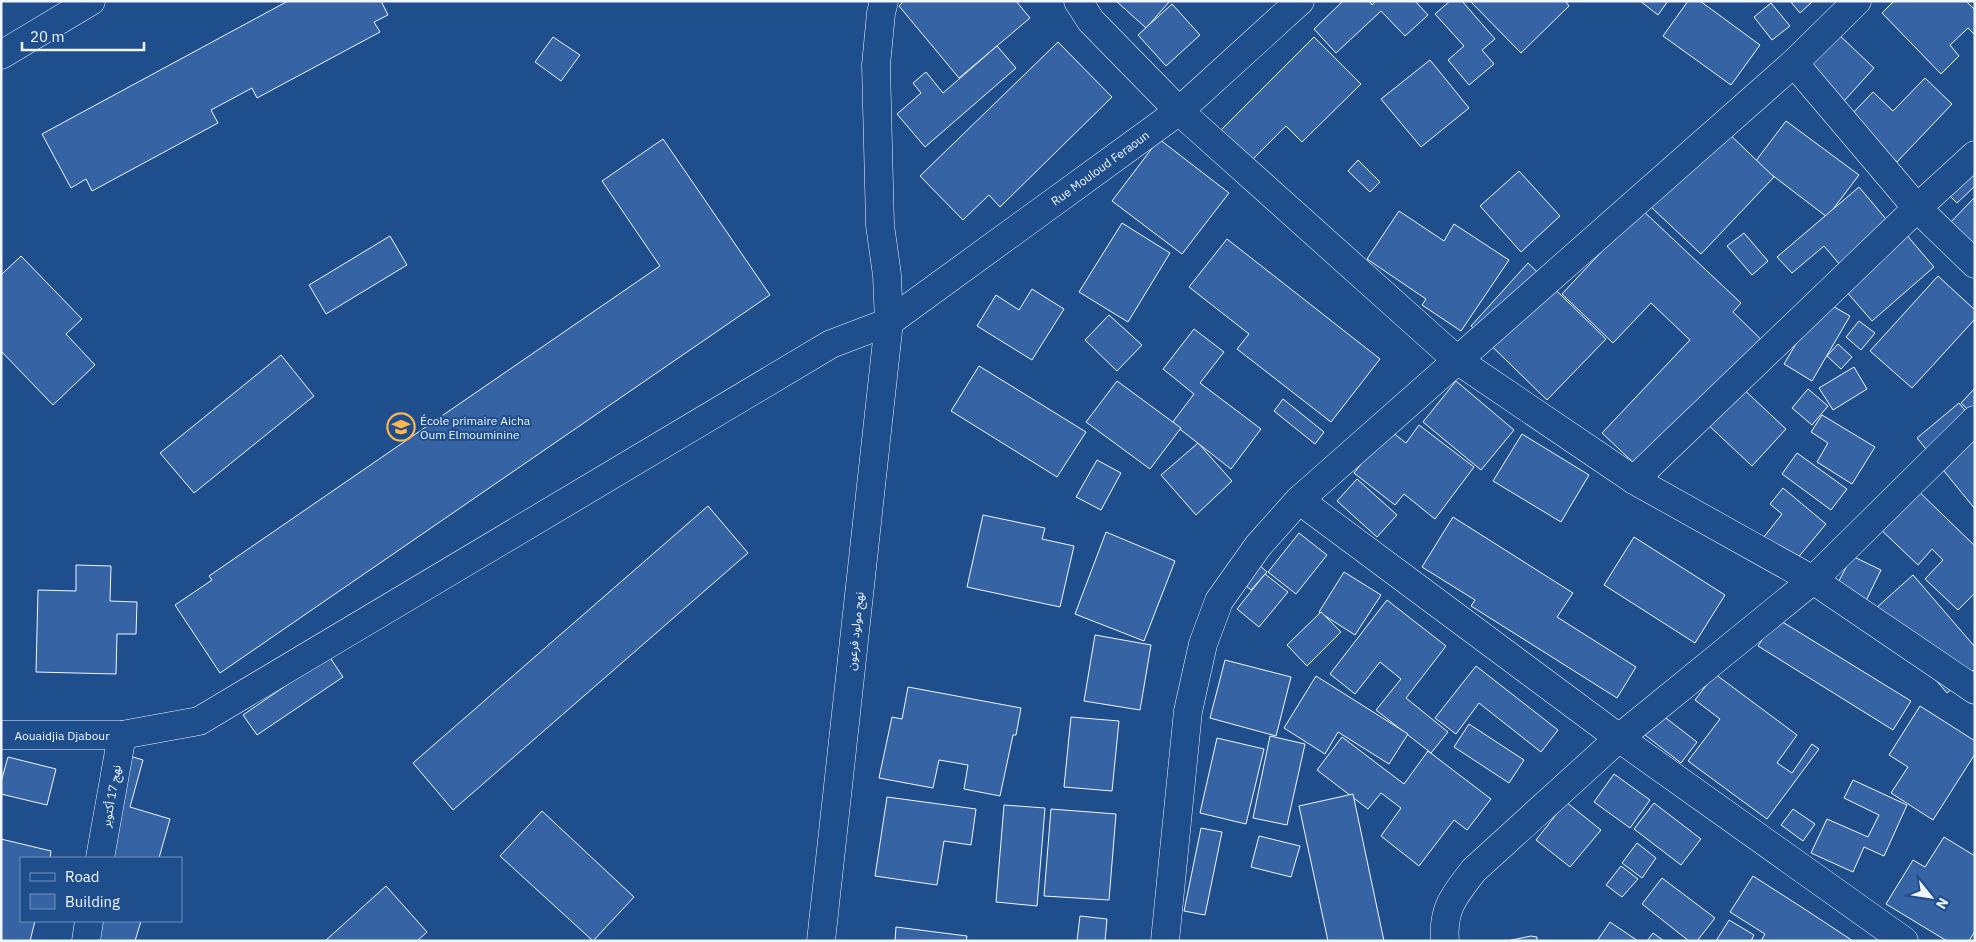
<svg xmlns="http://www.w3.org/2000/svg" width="1976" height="942" font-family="'IBM Plex Sans','Noto Sans Arabic',sans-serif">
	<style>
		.building { fill: #3563a3; stroke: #f2f6ff }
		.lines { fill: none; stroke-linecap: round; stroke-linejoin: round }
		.minor-casing { stroke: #f2f6ff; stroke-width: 29 }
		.secondary-casing { stroke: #f2f6ff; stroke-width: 29 }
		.primary-casing { stroke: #f2f6ff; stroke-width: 29 }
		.minor { stroke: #1f4e8c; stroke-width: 28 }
		.secondary { stroke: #1f4e8c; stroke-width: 28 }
		.primary { stroke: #1f4e8c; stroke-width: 28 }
		.labels { text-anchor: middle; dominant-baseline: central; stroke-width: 4; stroke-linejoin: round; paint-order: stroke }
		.street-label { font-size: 12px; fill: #f2f6ff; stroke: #1f4e8c }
		.poi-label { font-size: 12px; fill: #f2f6ff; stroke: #1f4e8c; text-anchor: start }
	</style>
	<rect width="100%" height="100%" fill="#1f4e8c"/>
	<g class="building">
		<polygon points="288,1 381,1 388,15 374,22 380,32 257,98 252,88 211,110 218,123 92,191 86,179 71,188 42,134"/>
		<polygon points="904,1 1016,1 1030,18 959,78 899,6"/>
		<polygon points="1116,1 1170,1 1146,28"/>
		<polygon points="1343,1 1369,1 1372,5 1376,1 1415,1 1428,15 1405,36 1381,11 1336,53 1314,29"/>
		<polygon points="1450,1 1462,1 1495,39 1482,50 1494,64 1469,85 1448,60 1464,46 1435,14"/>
		<polygon points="1470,1 1565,1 1569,6 1521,53"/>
		<polygon points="1640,1 1668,1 1658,15"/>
		<polygon points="1688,1 1700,1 1760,45 1731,85 1663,36"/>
		<polygon points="1790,1 1813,1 1800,13"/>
		<polygon points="1894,1 1966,1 1975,10 1975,35 1968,28 1950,45 1959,56 1941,74 1882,13"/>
		<polygon points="1771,3 1790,26 1772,40 1754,17"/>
		<polygon points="1172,4 1200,35 1166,66 1138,35"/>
		<polygon points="1836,32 1874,68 1844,101 1805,65"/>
		<polygon points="553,37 580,55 561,81 535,62"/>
		<polygon points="1314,37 1361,84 1302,142 1286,126 1247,165 1216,135"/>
		<polygon points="1058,42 1112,97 1000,207 989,195 963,220 920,176"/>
		<polygon points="997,46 1016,68 925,147 897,114 921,93 913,83 926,72 943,93"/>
		<polygon points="1430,60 1469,108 1421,147 1381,99"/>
		<polygon points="1925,78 1952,104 1897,162 1849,117 1873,92 1893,111"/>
		<polygon points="1786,121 1859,175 1827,217 1755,162"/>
		<polygon points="1724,129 1774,177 1701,254 1651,207"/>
		<polygon points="663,139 770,295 220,673 175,605 212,580 209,576 660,266 602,181"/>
		<polygon points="1159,139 1229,193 1182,254 1112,201"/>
		<polygon points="1358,160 1380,182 1370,192 1348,171"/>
		<polygon points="1960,162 1975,177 1975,186 1957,203 1938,184"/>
		<polygon points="1519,171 1560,216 1521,252 1480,206"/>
		<polygon points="1859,187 1891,225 1904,232 1934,267 1872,321 1832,275 1841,266 1824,246 1792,273 1777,257"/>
		<polygon points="1975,197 1975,255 1946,227"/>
		<polygon points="1639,207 1741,303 1733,312 1776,354 1638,467 1602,433 1690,340 1651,303 1613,343 1562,294 1620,232"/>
		<polygon points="1399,211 1444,241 1454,224 1509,260 1461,331 1422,305 1426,299 1367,259"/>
		<polygon points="1122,223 1170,253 1128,322 1079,292"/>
		<polygon points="1744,233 1768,261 1752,275 1727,246"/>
		<polygon points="390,236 407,265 326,314 309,285"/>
		<polygon points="1227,239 1380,359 1331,422 1237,349 1249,334 1189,287"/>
		<polygon points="21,256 82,319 66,334 95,365 53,405 1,351 1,275"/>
		<polygon points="1528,263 1606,339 1547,400 1471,326"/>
		<polygon points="1938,276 1975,310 1975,319 1912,388 1870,351"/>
		<polygon points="1032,289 1064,309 1032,360 977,326 996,295 1019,310"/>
		<polygon points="1822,300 1850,316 1812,381 1784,364"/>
		<polygon points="1109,315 1142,345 1117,371 1085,340"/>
		<polygon points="1859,321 1875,333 1861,350 1846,337"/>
		<polygon points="1194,329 1224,352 1200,383 1261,429 1231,469 1172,423 1194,394 1163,369"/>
		<polygon points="1838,344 1852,357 1841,369 1827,356"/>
		<polygon points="281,355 314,396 194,493 160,453"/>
		<polygon points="979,366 1086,432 1057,477 951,411"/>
		<polygon points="1854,367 1867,389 1833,410 1819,388"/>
		<polygon points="1117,381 1181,428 1150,469 1086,422"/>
		<polygon points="1456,381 1514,430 1481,470 1423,422"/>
		<polygon points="1738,384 1786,429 1752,466 1704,421"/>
		<polygon points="1975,388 1975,416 1961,403"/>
		<polygon points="1808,389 1828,406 1812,425 1792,408"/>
		<polygon points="1283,399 1324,432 1315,444 1274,411"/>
		<polygon points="1959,403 1975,423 1975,509 1917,438"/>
		<polygon points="1822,415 1875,447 1852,484 1817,462 1828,443 1811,432"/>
		<polygon points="1419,425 1474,467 1435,519 1404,494 1395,505 1354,473 1388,429 1406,443"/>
		<polygon points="1522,434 1589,475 1561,522 1493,481"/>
		<polygon points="1198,443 1232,481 1196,515 1161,475"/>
		<polygon points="1797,453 1847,489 1831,510 1782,474"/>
		<polygon points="1097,460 1121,473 1101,510 1076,497"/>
		<polygon points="1357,479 1397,515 1377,537 1337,501"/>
		<polygon points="1912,485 1975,546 1975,593 1958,610 1925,579 1943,560 1932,549 1918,565 1875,524"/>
		<polygon points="1783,488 1826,524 1786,572 1756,547 1782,514 1770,504"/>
		<polygon points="708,506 748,553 453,810 413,763"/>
		<polygon points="983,515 1045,528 1042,539 1074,546 1060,607 967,587"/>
		<polygon points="1453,517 1573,593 1557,617 1636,667 1617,698 1471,606 1475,600 1422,567"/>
		<polygon points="1106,532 1175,561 1144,641 1075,614"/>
		<polygon points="1299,533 1327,555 1296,594 1268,572"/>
		<polygon points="1634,537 1725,595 1695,643 1604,585"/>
		<polygon points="1247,554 1267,572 1251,590 1231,573"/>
		<polygon points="1852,556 1881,570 1862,609 1832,594"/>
		<polygon points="76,565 111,566 110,601 137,602 136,634 117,634 116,674 36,672 38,590 76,591"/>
		<polygon points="1344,572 1381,595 1355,635 1319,612"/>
		<polygon points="1265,574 1288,592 1259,627 1237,609"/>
		<polygon points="1913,575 1975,647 1975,669 1947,693 1875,609"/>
		<polygon points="1387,600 1446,646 1406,698 1448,732 1431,753 1376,710 1401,679 1380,662 1355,694 1330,674"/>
		<polygon points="1321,612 1341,632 1307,666 1287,645"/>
		<polygon points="1776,618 1911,701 1893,730 1758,646"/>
		<polygon points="1095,635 1151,645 1140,710 1084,701"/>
		<polygon points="329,656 343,677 257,735 243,715"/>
		<polygon points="1225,660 1291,677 1276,736 1210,718"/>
		<polygon points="1476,666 1558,730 1541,752 1479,703 1456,734 1435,718"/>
		<polygon points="1715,674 1797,735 1777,763 1792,773 1812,744 1819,749 1767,819 1688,761 1720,719 1695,700"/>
		<polygon points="1316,676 1408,734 1389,764 1338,732 1325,754 1284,728"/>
		<polygon points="908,687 1021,708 1016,735 1013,735 1000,796 964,789 968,765 939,760 933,788 879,778 892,717 902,719"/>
		<polygon points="1920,706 1975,741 1975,754 1933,820 1891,793 1908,767 1889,755"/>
		<polygon points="1662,715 1697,742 1681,763 1645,735"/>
		<polygon points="1071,717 1119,721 1112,791 1064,787"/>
		<polygon points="1469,724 1524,760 1509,783 1454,747"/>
		<polygon points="1270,736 1305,744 1287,825 1253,818"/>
		<polygon points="1342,737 1404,784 1428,751 1491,799 1467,830 1454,820 1419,866 1381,836 1401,808 1381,793 1368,809 1317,770"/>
		<polygon points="1217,738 1264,749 1246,824 1200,813"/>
		<polygon points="130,756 143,760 130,807 170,819 159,858 101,858"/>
		<polygon points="8,757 56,769 47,805 1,794 1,782"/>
		<polygon points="1614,774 1650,800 1630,828 1594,802"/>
		<polygon points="1853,780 1907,805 1884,856 1864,847 1853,872 1811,853 1827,819 1868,837 1879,815 1844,798"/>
		<polygon points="1353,794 1384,941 1328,941 1299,806"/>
		<polygon points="887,797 976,809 971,845 944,841 937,885 875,876"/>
		<polygon points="1566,802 1601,830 1570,867 1536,840"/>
		<polygon points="1654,803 1701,839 1681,865 1634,829"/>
		<polygon points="1004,805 1045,808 1037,906 996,902"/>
		<polygon points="1051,809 1116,814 1109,900 1044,896"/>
		<polygon points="1793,809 1815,824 1803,841 1781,825"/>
		<polygon points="542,811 634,897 593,941 500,856"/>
		<polygon points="1201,828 1222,832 1205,915 1184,911"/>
		<polygon points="1259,836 1300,846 1291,877 1251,867"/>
		<polygon points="1944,837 1975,856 1975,931 1969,941 1947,941 1886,904 1913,860 1925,867"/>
		<polygon points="1,839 51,851 50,858 21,858 21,921 35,921 30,941 1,941"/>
		<polygon points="1637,843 1656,858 1642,878 1622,863"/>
		<polygon points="1621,866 1638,879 1622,897 1606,885"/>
		<polygon points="1753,876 1806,910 1853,941 1761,941 1765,934 1730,912"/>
		<polygon points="1662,878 1715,918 1697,941 1689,941 1642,904"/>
		<polygon points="386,886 427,932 417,941 325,941"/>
		<polygon points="1080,916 1107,919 1105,941 1077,941"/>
		<polygon points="1729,920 1754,935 1751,941 1716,941"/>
		<polygon points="83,921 141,921 135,941 78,941"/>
		<polygon points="1610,922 1638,941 1597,941"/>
		<polygon points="896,927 967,936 966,941 895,941"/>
		<polygon points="1653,933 1664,941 1647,941"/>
		<polygon points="1531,936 1537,937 1537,941 1507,941"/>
	</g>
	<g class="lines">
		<g class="minor-casing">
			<g id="minor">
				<polyline points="1078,1 1091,21 1179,111 1457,360 1634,480 1813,580 1975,690"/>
				<polyline points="1794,63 1917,208 1975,264"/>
				<polyline points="1634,480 1917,208 1975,155"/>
				<polyline points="1299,500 1619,738 1904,941"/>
				<polyline points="1,735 122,735 199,721 831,344 889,322 1179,111 1300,1"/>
				<polyline points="100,858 122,735"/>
				<polyline points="86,941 89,921"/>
				<polyline points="1165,941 1188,711 1203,644 1219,601 1258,546 1299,500 1794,63 1857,1"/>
				<path d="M1445,941C1442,909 1455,894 1474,870L1619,738L1813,580L1975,420"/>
			</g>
		</g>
		<g class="secondary-casing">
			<polyline id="secondary" points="1,55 91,1"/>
		</g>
		<g class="primary-casing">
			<polyline id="primary" points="821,941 889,322 887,275 880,225 876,65 881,13 884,1"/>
		</g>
		<use href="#minor" class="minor"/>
		<use href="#secondary" class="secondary"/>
		<use href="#primary" class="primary"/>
	</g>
	<defs>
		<g id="school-ring" transform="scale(1.4375)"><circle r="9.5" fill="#1f4e8c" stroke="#ffb74d" stroke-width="1.5"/><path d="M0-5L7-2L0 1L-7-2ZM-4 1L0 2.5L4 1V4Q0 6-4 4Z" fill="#ffb74d"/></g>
	</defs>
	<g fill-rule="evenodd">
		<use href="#school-ring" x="401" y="427"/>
	</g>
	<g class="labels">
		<g class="street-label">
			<text transform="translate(1100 168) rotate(-36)">Rue Mouloud Feraoun</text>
			<text transform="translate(855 631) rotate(-84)">نهج مولود فرعون</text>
			<text x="62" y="735">Aouaidjia Djabour</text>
			<text transform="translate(111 796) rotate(-80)">نهج 17 أكتوبر</text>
		</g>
		<g class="poi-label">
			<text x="420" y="420">École primaire Aicha<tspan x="420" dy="14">Oum Elmouminine</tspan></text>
		</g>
	</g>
	<rect width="1976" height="942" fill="none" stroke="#f2f6ff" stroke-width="5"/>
	<rect x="20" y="857" width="162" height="65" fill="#1f4e8c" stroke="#7391ba"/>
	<rect x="30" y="873" width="25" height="8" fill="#1f4e8c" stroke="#7391ba"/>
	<text x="65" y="882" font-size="15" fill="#f2f6ff">Road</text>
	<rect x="30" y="894" width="25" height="15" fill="#3563a3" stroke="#7391ba"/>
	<text x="65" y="907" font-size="15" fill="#f2f6ff">Building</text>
	<g transform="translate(1931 897) rotate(120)" stroke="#1f4e8c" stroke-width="4" paint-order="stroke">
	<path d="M0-4L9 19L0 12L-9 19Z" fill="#f2f6ff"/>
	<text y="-8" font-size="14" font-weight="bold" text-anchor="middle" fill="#f2f6ff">N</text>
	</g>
	<path d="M22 42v8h122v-8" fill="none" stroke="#f2f6ff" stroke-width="2.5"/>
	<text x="30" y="42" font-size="15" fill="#f2f6ff" stroke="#1f4e8c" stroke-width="4" paint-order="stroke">20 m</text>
</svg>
